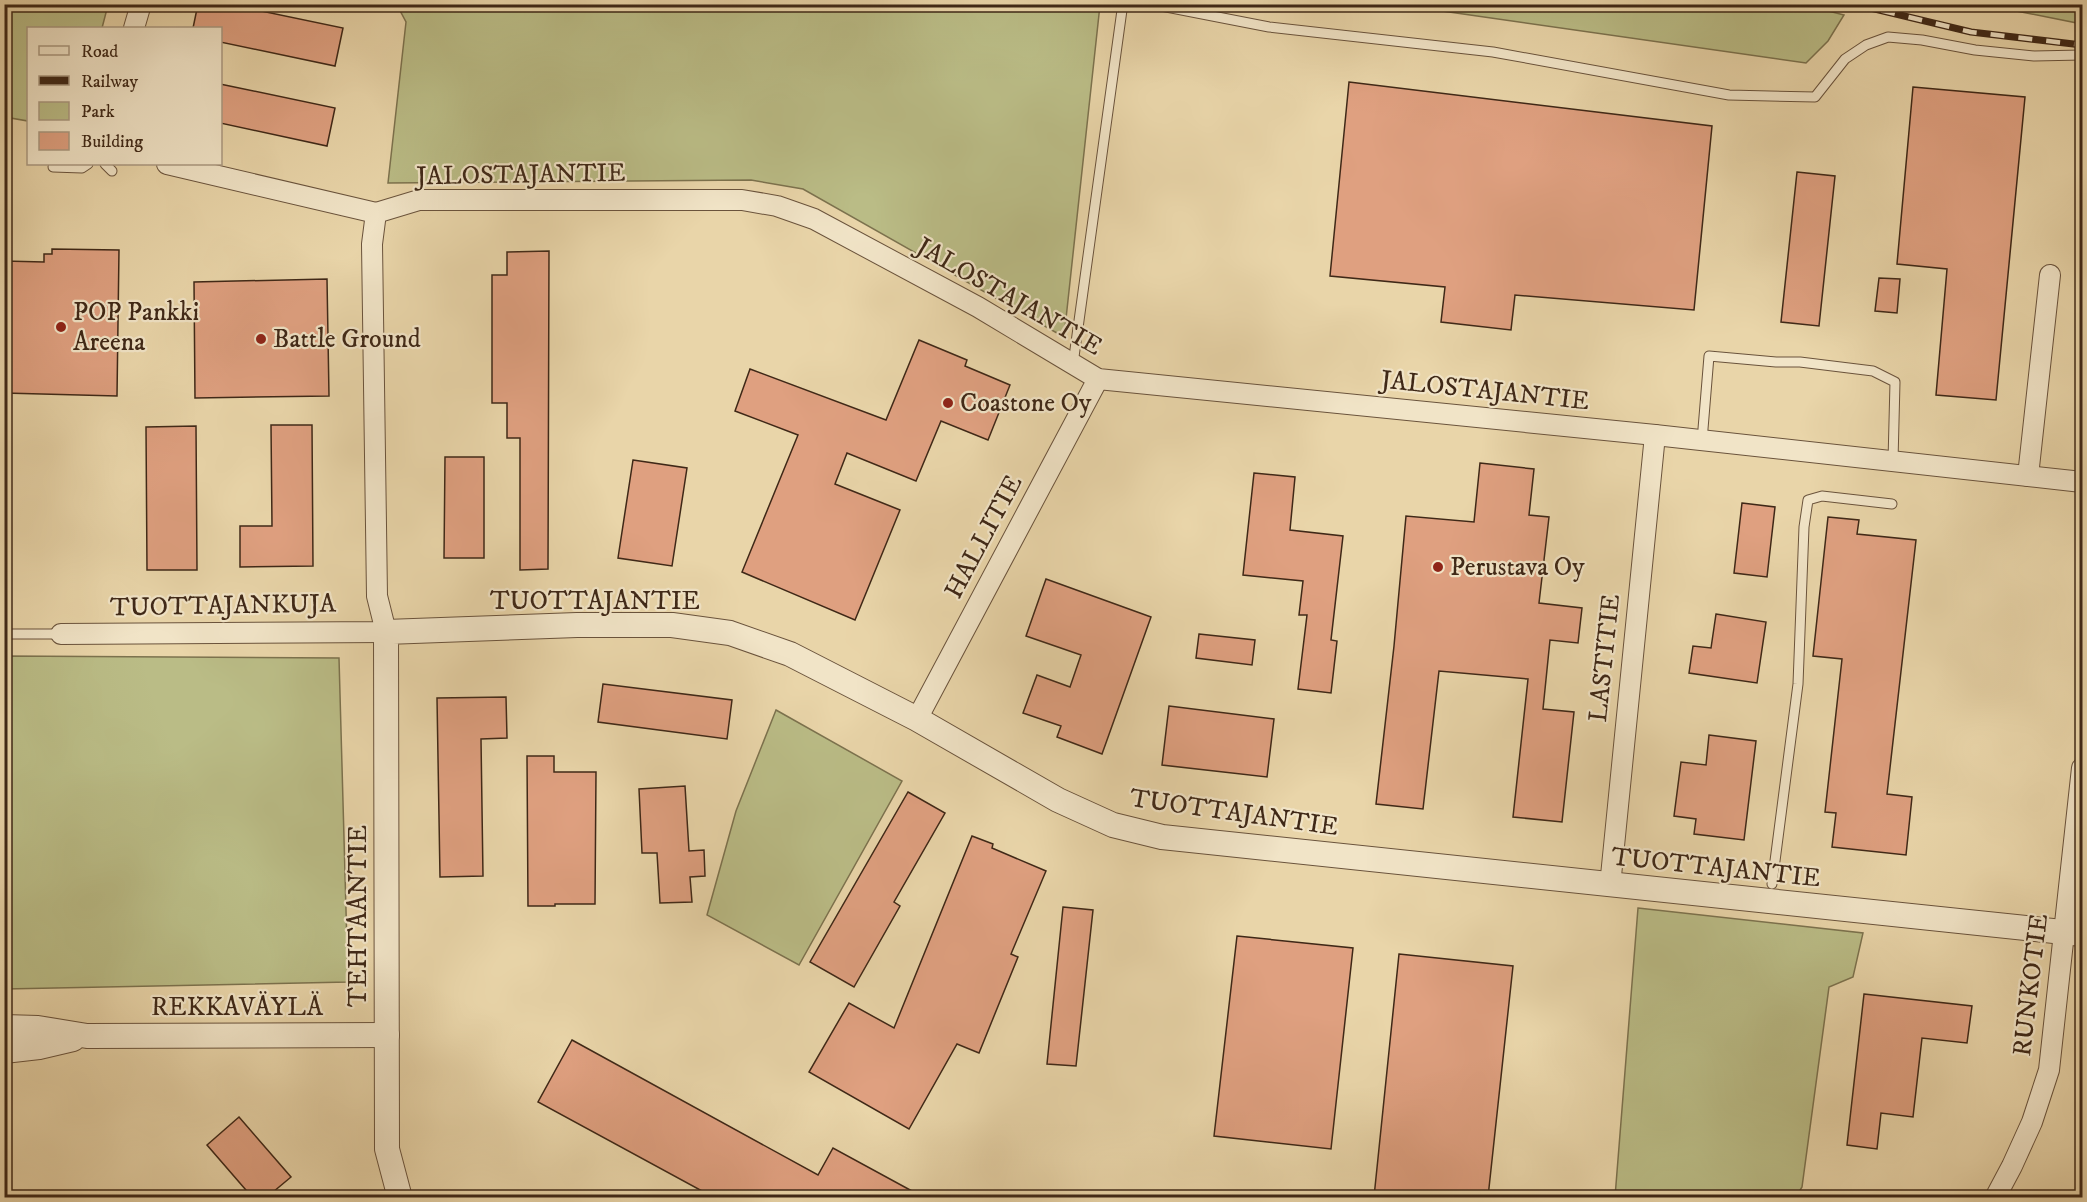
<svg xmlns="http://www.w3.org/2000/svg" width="2087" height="1202" font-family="'IM FELL DW Pica',serif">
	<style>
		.green { fill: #babc86; stroke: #7c724e; stroke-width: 1.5 }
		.building { fill: #dfa080; stroke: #3f2817; stroke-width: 1.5 }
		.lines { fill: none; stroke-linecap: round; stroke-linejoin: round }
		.service-casing { stroke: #6a533c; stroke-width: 11 }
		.minor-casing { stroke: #6a533c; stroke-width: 22 }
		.tertiary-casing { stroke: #6a533c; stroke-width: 26 }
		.service { stroke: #f1e4c7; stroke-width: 9 }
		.minor { stroke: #f1e4c7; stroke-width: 20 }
		.tertiary { stroke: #f1e4c7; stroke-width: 24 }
		.rail-casing { stroke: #3f2817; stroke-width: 7 }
		.rail { stroke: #f1e4c7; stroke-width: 4.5; stroke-dasharray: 14; stroke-linecap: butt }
		.poi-dot { fill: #8f2418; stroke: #f1e4c7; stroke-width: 2 }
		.labels { text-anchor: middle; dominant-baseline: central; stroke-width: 4.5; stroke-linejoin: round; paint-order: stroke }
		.street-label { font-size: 26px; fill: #3f2817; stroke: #f1e4c7 }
		.poi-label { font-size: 26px; fill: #3f2817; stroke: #f1e4c7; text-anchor: start }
	</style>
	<rect width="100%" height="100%" fill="#e9d5a9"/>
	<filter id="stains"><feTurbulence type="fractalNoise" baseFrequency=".00333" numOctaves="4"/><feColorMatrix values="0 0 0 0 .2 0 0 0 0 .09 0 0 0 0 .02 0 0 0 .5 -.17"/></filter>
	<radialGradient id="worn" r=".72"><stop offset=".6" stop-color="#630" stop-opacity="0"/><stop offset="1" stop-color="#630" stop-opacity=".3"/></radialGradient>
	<g class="green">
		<polygon points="4,5 108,5 102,28 28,28 28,121 5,117"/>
		<polygon points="397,5 1100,5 1064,337 803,189 751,180 388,183 406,22"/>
		<polygon points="1805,5 1844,15 1828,41 1806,63 1400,5"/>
		<polygon points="1986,5 2082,5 2082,24"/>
		<polygon points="5,656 339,658 348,982 5,989"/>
		<polygon points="776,710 902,781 799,965 707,915 736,811"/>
		<polygon points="1638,908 1863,933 1853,977 1829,987 1802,1187 1796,1197 1615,1197"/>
	</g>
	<g class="building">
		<polygon points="198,4 227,4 343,28 335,66 220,42 220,28 193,28"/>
		<polygon points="1349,82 1712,126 1694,310 1515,295 1511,330 1441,322 1445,287 1330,276"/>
		<polygon points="220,84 335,108 327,146 220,123"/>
		<polygon points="1913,87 2025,97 1996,400 1936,395 1947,269 1897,264"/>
		<polygon points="1797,172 1835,176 1819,326 1781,322"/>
		<polygon points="52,249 119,250 117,396 4,393 4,261 44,262 44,254 52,254"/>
		<polygon points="549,251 548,569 520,570 520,438 507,438 507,403 492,403 492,275 507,275 507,252"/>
		<polygon points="1879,278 1900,279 1897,313 1875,311"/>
		<polygon points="327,279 329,396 195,398 194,282"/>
		<polygon points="919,340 967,360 965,366 1010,385 988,440 941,421 916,481 847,453 835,484 900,510 855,620 742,572 798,435 735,411 750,369 886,420"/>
		<polygon points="271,425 312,425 313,566 240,567 240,526 272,526"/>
		<polygon points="196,426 197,570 147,570 146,427"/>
		<polygon points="445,457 484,457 484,558 444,558"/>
		<polygon points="633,460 687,468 672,566 618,558"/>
		<polygon points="1480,463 1534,469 1529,515 1549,517 1539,603 1582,608 1578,643 1550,640 1543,709 1574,712 1562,822 1513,817 1528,679 1439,671 1423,809 1376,804 1394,646 1406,516 1474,522"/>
		<polygon points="1254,473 1295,477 1290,530 1343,536 1331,640 1337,641 1331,693 1298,689 1307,615 1299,615 1303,581 1243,575"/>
		<polygon points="1742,503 1775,507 1767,577 1734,573"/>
		<polygon points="1828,517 1859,520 1857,534 1916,540 1887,794 1912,797 1906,855 1832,847 1836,813 1825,812 1842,659 1813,656"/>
		<polygon points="1046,579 1151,617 1102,754 1057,737 1061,726 1023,713 1037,675 1070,687 1081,655 1026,636"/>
		<polygon points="1716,614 1766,622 1757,683 1689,673 1693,646 1711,648"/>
		<polygon points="1199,634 1255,640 1252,665 1196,658"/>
		<polygon points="603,684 732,700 727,739 598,722"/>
		<polygon points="506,697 507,738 481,739 483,876 440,877 437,698"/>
		<polygon points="1169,706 1274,719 1267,777 1162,765"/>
		<polygon points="1709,735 1756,741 1744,840 1694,834 1696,819 1674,816 1681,762 1706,765"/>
		<polygon points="527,756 554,756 554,772 596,772 595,904 555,904 555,906 528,906"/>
		<polygon points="685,786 689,851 704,850 705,876 690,877 692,902 660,903 657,853 642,853 639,789"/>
		<polygon points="908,792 945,813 894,902 900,906 854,987 810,962"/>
		<polygon points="972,836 993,844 992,848 1046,871 1011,954 1018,957 979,1053 957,1044 909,1129 809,1072 849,1003 894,1028"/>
		<polygon points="1063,907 1093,910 1076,1066 1047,1064"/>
		<polygon points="1237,936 1353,948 1331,1149 1214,1136"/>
		<polygon points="1399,954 1513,966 1488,1197 1374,1197"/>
		<polygon points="1864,994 1972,1006 1967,1043 1922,1038 1913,1117 1881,1113 1877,1149 1847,1145"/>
		<polygon points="572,1040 818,1175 833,1148 923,1197 713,1197 538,1102"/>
		<polygon points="239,1117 291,1177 267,1197 252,1197 207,1145"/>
	</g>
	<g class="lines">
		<g class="service-casing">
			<g id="service">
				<polyline points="1151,4 1269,27 1493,52 1729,95 1815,97 1845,59 1866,45 1888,37 1922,40 1975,50 2034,56 2082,55"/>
				<polyline points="105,164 112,171"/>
				<polyline points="53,167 82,168 88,164"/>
				<polyline points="1073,364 1122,10 1125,4"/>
				<polyline points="1702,441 1709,356 1776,362 1800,362 1873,371 1895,382 1893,461"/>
				<polyline points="4,634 61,634"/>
				<polyline points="1772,884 1798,684 1804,527 1808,500 1822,496 1892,504"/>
			</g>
		</g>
		<g class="minor-casing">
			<g id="minor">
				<polyline points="134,28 141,4"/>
				<polyline points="167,164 376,213"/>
				<polyline points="2028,476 2050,275"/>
				<polyline points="61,634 386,632 377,596 372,244 376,213 419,200 742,200 777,206 814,219 978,307 1098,379 1655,435 2082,482"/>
				<polyline points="917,719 1098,379"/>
				<polyline points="1610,886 1655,435"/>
				<polyline points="1995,1198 2012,1166 2032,1122 2049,1070 2082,768"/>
			</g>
		</g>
		<g class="tertiary-casing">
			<g id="tertiary">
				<polyline points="4,1027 38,1028 87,1036 387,1035"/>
				<polyline points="4,1051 39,1047 73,1039"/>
				<polyline points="400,1198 387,1149 386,632 577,625 672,625 730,633 790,654 917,719 1058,800 1113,825 1162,837 2082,934"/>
			</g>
		</g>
		<use href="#service" class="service"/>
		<use href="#minor" class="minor"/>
		<use href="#tertiary" class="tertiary"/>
		<g class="rail-casing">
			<polyline id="rail" points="1854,4 1971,32 2082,45"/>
		</g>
		<use href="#rail" class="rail"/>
	</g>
	<g class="poi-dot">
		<circle cx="61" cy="327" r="6"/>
		<circle cx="261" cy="339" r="6"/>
		<circle cx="948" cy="403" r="6"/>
		<circle cx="1438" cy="567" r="6"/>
	</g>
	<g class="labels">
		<g class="street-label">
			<text transform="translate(521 175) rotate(-1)">JALOSTAJANTIE</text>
			<text transform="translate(1009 297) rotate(30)">JALOSTAJANTIE</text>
			<text transform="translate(1485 391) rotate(6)">JALOSTAJANTIE</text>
			<text transform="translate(984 537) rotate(-62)">HALLITIE</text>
			<text x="595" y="601">TUOTTAJANTIE</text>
			<text transform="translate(223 606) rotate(-1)">TUOTTAJANKUJA</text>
			<text transform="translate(1605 658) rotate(-84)">LASTITIE</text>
			<text transform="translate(1234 813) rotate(8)">TUOTTAJANTIE</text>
			<text transform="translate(1716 868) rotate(6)">TUOTTAJANTIE</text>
			<text transform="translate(358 916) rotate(-90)">TEHTAANTIE</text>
			<text transform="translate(2031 985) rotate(-83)">RUNKOTIE</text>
			<text x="237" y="1007">REKKAVÄYLÄ</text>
		</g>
		<g class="poi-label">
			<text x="73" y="312">POP Pankki<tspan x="73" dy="30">Areena</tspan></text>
			<text x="273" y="339">Battle Ground</text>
			<text x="960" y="403">Coastone Oy</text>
			<text x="1450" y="567">Perustava Oy</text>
		</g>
	</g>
	<rect width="2087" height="1202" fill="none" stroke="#e9d5a9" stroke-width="24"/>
	<rect x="6" y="6" width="2075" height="1190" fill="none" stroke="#3f2817" stroke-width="3"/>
	<rect x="12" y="12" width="2063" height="1178" fill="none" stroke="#3f2817" stroke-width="1.5"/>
	<rect x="27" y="27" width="195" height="138" fill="#f1e4c7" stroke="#aa9981" stroke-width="1.5"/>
	<rect x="39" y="46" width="30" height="9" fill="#f1e4c7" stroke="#aa9981" stroke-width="1.5"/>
	<text x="81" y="57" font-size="18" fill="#3f2817">Road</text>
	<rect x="39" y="76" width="30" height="9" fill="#3f2817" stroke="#aa9981" stroke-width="1.5"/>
	<text x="81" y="87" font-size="18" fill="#3f2817">Railway</text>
	<rect x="39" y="102" width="30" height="18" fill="#babc86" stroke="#aa9981" stroke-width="1.5"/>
	<text x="81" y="117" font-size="18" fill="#3f2817">Park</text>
	<rect x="39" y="132" width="30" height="18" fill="#dfa080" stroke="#aa9981" stroke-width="1.5"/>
	<text x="81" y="147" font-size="18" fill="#3f2817">Building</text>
	<rect width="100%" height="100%" filter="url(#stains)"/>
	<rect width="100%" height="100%" fill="url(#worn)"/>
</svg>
